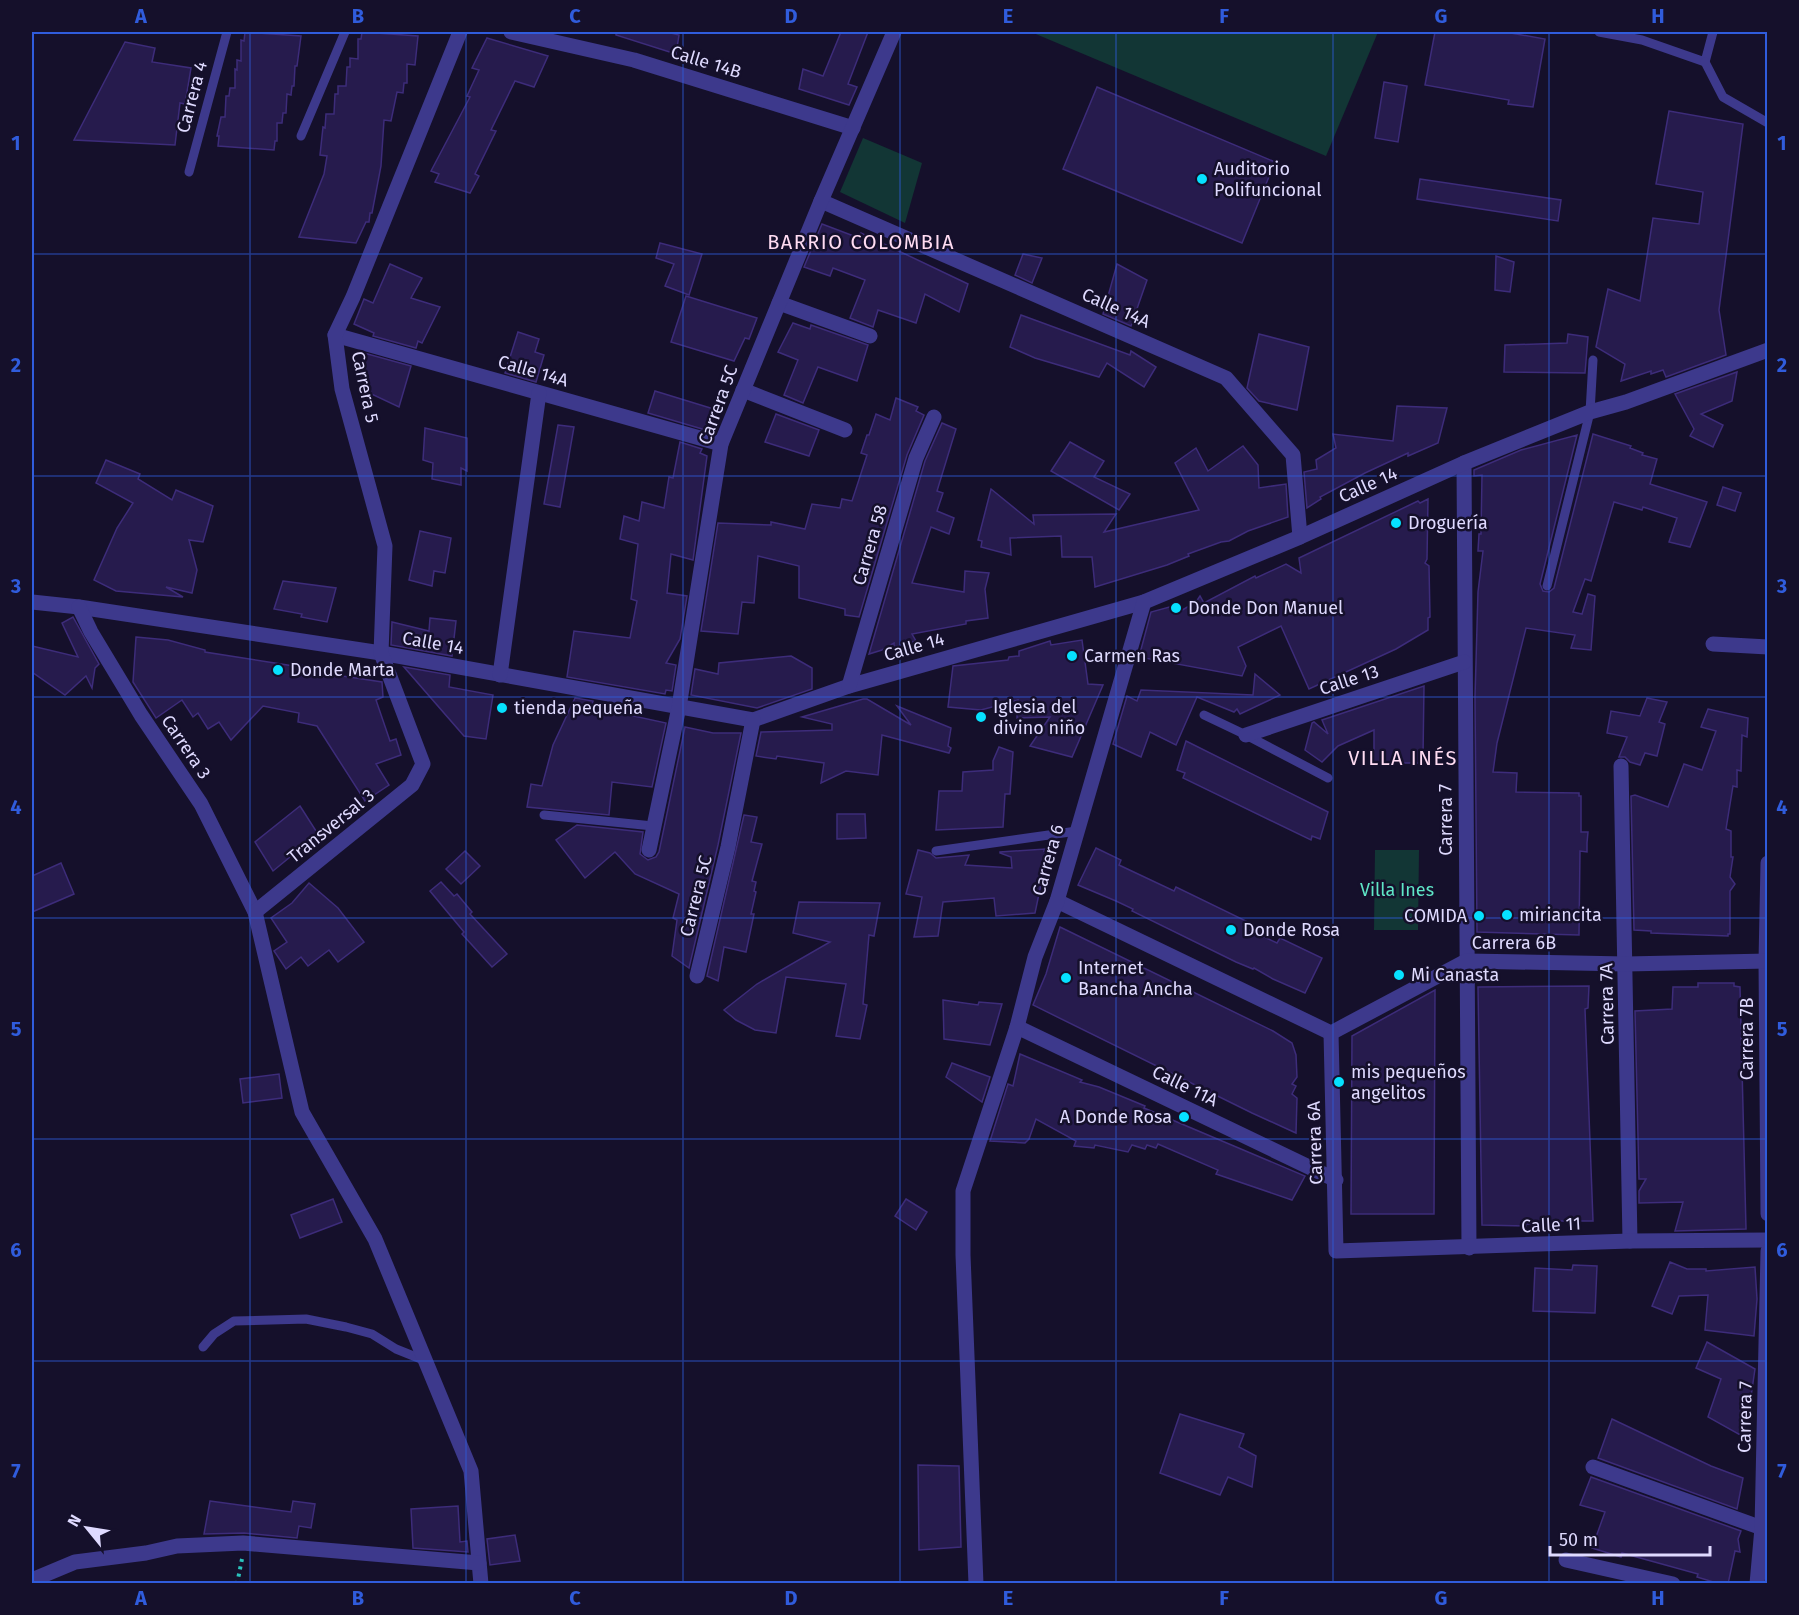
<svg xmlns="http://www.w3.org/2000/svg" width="1799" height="1615" font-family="'Fira Sans',sans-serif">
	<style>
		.green { fill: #123635 }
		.building { fill: #261b4d; stroke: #3d2c7a; stroke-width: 1.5 }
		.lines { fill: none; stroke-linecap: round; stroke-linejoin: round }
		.path { stroke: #2ac3bd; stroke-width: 4; stroke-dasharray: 3 4.5; stroke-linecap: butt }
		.service { stroke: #3d398c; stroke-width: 9 }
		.minor { stroke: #3d398c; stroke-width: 15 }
		.grid { fill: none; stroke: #305cdc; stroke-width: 1.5; stroke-opacity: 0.55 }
		.poi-dot { fill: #06e1ff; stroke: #15102b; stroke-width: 2 }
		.labels { text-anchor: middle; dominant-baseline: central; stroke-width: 5; stroke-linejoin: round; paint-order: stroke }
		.street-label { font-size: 18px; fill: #dfdaff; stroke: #15102b }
		.poi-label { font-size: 18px; fill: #dfdaff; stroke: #15102b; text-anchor: start }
		.park-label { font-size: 18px; fill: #5fe6c7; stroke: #15102b }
		.neighbourhood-label { font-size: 20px; letter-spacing: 1.5px; fill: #ffdcf2; stroke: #15102b }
		.neatline { fill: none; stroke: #305cdc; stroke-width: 2 }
		.grid-label { font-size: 20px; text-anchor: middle; font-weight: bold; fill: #305cdc }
	</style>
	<rect width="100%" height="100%" fill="#15102b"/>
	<g class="green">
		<polygon points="1031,32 1378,32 1326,156"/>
		<polygon points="863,138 922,163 905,223 840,192"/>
		<polygon points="1375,850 1419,850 1418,930 1374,930"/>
	</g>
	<g class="building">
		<polygon points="245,32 301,36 297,66 295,66 294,86 292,86 291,95 287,94 286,113 283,113 282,123 277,123 277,141 275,141 274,150 218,146 219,136 217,136 221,117 225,117 226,96 229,96 230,88 235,88 235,69 237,70 237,60 241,61 241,40 244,41"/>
		<polygon points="362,32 418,36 415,65 407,64 407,83 404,83 403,93 397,92 391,121 384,120 381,166 372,213 370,213 369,222 366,222 356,243 299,237 324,174 327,156 320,155 323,127 325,128 326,114 334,114 335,94 338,94 338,86 346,86 347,67 350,67 350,58 358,59 358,39 361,39"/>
		<polygon points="616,32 667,32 679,35 676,54 616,35"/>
		<polygon points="841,32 868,32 848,84 857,87 849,105 799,89 803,69 823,76"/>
		<polygon points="1435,32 1505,32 1545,39 1533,107 1508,104 1509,100 1425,85"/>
		<polygon points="487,38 548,56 534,87 515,81 491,130 496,131 475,174 479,176 470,193 435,182 439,174 431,171 470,97 467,96 479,70 472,68"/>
		<polygon points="125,42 155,48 152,62 191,68 185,104 180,103 175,145 74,140"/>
		<polygon points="1384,82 1407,86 1398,142 1375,138"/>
		<polygon points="1097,87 1275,162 1242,243 1063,169"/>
		<polygon points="1669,111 1743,124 1719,310 1726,355 1666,377 1663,370 1651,374 1651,371 1621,381 1625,364 1596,347 1608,289 1640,301 1653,218 1699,224 1703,192 1656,184"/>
		<polygon points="1420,179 1561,200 1558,221 1417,199"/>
		<polygon points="822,224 859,238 861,233 968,284 959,312 925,294 916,323 878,310 873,327 850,318 865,280 833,268 830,276 804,267"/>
		<polygon points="660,243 702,254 689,295 665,286 674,264 656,258"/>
		<polygon points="1023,254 1042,258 1032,283 1015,275"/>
		<polygon points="1496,256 1514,262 1510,292 1495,290"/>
		<polygon points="390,264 422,278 411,298 440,307 422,343 418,341 416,348 373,336 374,333 354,324 364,299 373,303"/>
		<polygon points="1117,264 1147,280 1131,326 1103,314"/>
		<polygon points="686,296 757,318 749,339 745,338 734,361 671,342"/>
		<polygon points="1021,315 1130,355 1131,351 1156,367 1144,387 1107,363 1099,377 1035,358 1010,347"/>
		<polygon points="793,323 810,329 811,325 868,345 857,381 818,367 803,403 784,395 798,360 778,352"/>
		<polygon points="518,332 539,339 535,352 544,355 536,382 505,373"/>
		<polygon points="1259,334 1309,347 1297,410 1259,401 1247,388"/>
		<polygon points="1568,334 1588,337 1585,373 1504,372 1505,345 1567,343"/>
		<polygon points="364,353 411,366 399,407 363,390 360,369 364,371"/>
		<polygon points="1737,372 1732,401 1701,414 1723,425 1713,447 1690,436 1694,429 1675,394"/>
		<polygon points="655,391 717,410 709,431 648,413"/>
		<polygon points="896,398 918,407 916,411 924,415 907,455 859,617 845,615 845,609 799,598 799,566 758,556 754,603 742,602 738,634 701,631 718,523 771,525 771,522 805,529 812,504 840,508 842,499 852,501 867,455 861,453 867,435 869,435 876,414 890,420"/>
		<polygon points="1397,406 1447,408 1438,443 1408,456 1408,453 1365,473 1320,497 1321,499 1307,508 1304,472 1317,469 1316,460 1336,448 1333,434 1393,441"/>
		<polygon points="776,414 819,430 809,456 765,442"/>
		<polygon points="942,423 956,429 937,491 943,493 937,511 954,518 949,534 931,527 912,583 964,592 965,571 989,573 985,589 988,618 966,621 966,624 912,634 916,641 894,647 894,643 882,650 869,654 925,461"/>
		<polygon points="558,425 574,427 560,507 544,504"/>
		<polygon points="425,428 467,438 467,471 461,468 461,485 432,479 433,463 423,460"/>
		<polygon points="1593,434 1631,446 1630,448 1643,453 1642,455 1657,459 1650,484 1707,502 1690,547 1669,542 1677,518 1643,507 1642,510 1614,502 1591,581 1585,579 1573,612 1582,614 1588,594 1595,596 1591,650 1571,648 1575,635 1526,628 1497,743 1493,772 1517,773 1516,792 1579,793 1579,796 1581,796 1581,832 1588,832 1587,843 1587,852 1580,851 1579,935 1477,932 1475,697 1478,592 1483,551 1478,551 1479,534 1481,534 1482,475 1474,476 1474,470 1521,450 1577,435 1540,584 1543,591 1549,592 1554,588"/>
		<polygon points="680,442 702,449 700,453 707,456 693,560 671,554 667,593 687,596 680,639 666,663 676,665 672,691 666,690 665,694 567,677 574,631 630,638 637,601 631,599 638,544 620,539 624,516 639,521 642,502 664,508 669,477 673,478"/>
		<polygon points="1070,442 1104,461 1094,477 1130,494 1119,510 1051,471"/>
		<polygon points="1243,446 1258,465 1259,488 1286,484 1288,517 1248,531 1229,541 1221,542 1188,554 1189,556 1167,565 1095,587 1092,557 1062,557 1061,536 1010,538 1011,555 981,547 982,541 978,540 991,489 1034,524 1033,515 1116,514 1104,532 1199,510 1175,463 1196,448 1208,471"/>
		<polygon points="106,460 140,474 138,479 172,500 176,490 213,506 203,542 189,540 197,570 192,593 166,587 183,597 116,591 94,580 117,528 133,503 96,483"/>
		<polygon points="1723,487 1741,493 1735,511 1717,505"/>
		<polygon points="1428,499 1427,559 1425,563 1429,566 1430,617 1428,618 1428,630 1396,649 1309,689 1281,626 1238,647 1246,666 1242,676 1139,657 1151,612 1173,606 1179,612 1196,602 1200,596 1204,603 1255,576 1256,578 1286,564 1301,573 1299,558 1418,501 1420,503"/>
		<polygon points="420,531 451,538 445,573 434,571 432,586 409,580"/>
		<polygon points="283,581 336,588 327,622 301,617 302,614 274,609"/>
		<polygon points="73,617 99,664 95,668 92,688 86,676 65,695 32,672 32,646 78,657 62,623"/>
		<polygon points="430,618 456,621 452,656 391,645 392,622 429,631"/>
		<polygon points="136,637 168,640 205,650 205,652 294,666 294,664 310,667 323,669 322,673 382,682 383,697 376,700 390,741 396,739 401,755 376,764 389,785 365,801 317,726 298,722 299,713 263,706 231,740 219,722 208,729 198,713 193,717 182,700 156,718 133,682"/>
		<polygon points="1082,640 1088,684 1103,685 1072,757 1030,746 1050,717 1017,718 1018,700 981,710 948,707 953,666 1008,660 1009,657 1019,656 1019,651 1050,641 1051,645"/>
		<polygon points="791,656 812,668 812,689 757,708 691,695 695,669 718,674 719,663"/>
		<polygon points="404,667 450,675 449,687 493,695 486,739 464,736"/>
		<polygon points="1255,674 1280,695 1240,714 1237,709 1234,712 1197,697 1176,745 1150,732 1141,757 1113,744 1127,696 1137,701 1141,690 1253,695"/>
		<polygon points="1424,686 1423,757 1420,757 1421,763 1374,763 1374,730 1338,746 1322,762 1305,750 1312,723 1314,722 1328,734 1322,720"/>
		<polygon points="575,698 593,701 592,707 666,723 652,787 612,782 609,815 527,807 531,784 542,786 553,745"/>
		<polygon points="1647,698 1667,702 1659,722 1665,724 1657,756 1645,753 1640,765 1630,762 1625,757 1619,757 1627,737 1607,733 1611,711 1640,716"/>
		<polygon points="863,699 867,699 911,725 897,706 951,728 948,746 951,748 949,753 882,735 878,775 846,771 821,783 824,763 777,756 776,759 756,756 761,732 832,730 832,724 802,717"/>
		<polygon points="1708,709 1748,718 1747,737 1742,735 1741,771 1737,770 1737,787 1733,786 1726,829 1731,831 1731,857 1733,857 1730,877 1735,884 1730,891 1730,934 1728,934 1728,936 1651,933 1651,931 1634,930 1631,796 1635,795 1668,807 1684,764 1702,770 1716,731 1701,727"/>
		<polygon points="685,727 713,733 741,733 718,845 689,968 672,956 677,920 673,918 679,894 635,874 615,852 585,878 556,840 577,825 643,832 640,854 648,860 656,857 659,852"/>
		<polygon points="1186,741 1328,812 1320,839 1312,836 1311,840 1183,778 1185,773 1177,770"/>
		<polygon points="999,747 1013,752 1010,794 1005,794 1003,827 936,830 939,791 962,791 963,772 993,770 993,761"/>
		<polygon points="300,806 318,834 273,871 255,842"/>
		<polygon points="837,814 865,814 866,838 837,839"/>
		<polygon points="744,815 757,817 751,842 762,844 752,881 756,882 754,891 756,892 751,914 754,914 746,952 724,947 718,981 707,976"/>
		<polygon points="1096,848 1121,860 1119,865 1174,891 1176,887 1246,921 1243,927 1277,943 1280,938 1322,958 1305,993 1273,979 1254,968 1253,969 1236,962 1132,911 1133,909 1116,901 1078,885"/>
		<polygon points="1045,849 1044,851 1050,851 1046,870 1044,870 1035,913 996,916 994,898 943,902 938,936 914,937 922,897 906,894 918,850 930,853 936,858 969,855 965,865 1012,868 1011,857 1000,853 1000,852"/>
		<polygon points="465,851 480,866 461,884 446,869"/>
		<polygon points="61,863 74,894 32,912 32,876"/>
		<polygon points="441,882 454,896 457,894 472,912 470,914 507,954 492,967 462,934 464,932 430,891"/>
		<polygon points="309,883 338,908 364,942 338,962 329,950 308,966 301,957 286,969 274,951 287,942 271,918 292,903"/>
		<polygon points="799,902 880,903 874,936 869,935 863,1004 867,1005 860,1039 836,1036 846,984 786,977 776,1033 755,1030 736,1020 724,1010 757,984 830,942 793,933"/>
		<polygon points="1060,927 1273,1031 1292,1043 1296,1055 1297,1077 1292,1084 1296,1086 1292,1094 1297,1098 1296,1133 1252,1113 1033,1005 1046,974"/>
		<polygon points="1698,983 1734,983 1734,986 1740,987 1746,1229 1675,1231 1683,1202 1639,1203 1639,1191 1646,1179 1639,1179 1635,1011 1672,1009 1673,987 1698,987"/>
		<polygon points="1589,986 1588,1008 1585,1009 1593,1221 1560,1221 1560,1224 1526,1224 1526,1226 1482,1225 1478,987"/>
		<polygon points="1435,990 1434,1214 1351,1214 1352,1036"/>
		<polygon points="943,1000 978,1005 979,1002 1002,1004 990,1045 944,1039"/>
		<polygon points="1020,1054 1082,1080 1080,1082 1099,1087 1145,1106 1144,1108 1305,1176 1292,1200 1216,1174 1218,1170 1158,1144 1156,1148 1147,1145 1145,1149 1132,1145 1128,1152 1095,1145 1094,1148 1074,1146 1076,1141 1036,1119 1029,1139 1025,1143 990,1141 1008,1084 1013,1086"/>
		<polygon points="952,1063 990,1077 982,1102 946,1077"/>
		<polygon points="279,1074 282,1098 243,1103 240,1079"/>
		<polygon points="333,1199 342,1222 300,1238 291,1215"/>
		<polygon points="906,1199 927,1212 916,1230 895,1216"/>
		<polygon points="1670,1262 1687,1269 1706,1269 1706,1271 1755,1267 1757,1299 1754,1336 1705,1330 1708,1295 1679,1296 1672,1314 1652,1306"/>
		<polygon points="1573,1265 1597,1266 1595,1313 1533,1311 1535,1268 1572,1270"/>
		<polygon points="1707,1342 1755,1369 1749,1410 1751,1411 1742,1436 1708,1417 1721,1379 1696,1368"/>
		<polygon points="1180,1414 1244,1434 1239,1447 1256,1456 1252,1487 1228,1477 1220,1495 1160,1473"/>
		<polygon points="1612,1419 1711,1466 1743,1478 1737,1509 1598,1458"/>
		<polygon points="918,1465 959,1466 961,1547 919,1550"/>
		<polygon points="1591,1477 1741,1531 1738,1539 1740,1552 1735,1551 1728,1584 1720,1584 1697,1577 1698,1574 1622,1553 1621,1557 1592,1548 1605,1512 1580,1505"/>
		<polygon points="210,1501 291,1512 293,1501 315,1504 311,1528 299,1526 297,1538 244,1533 204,1534"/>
		<polygon points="458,1506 460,1542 467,1541 468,1552 413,1548 411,1509"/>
		<polygon points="515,1535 520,1561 490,1565 487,1539"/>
	</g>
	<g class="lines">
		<polyline class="path" points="237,1584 242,1559"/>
		<g class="service">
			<polyline points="1599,32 1642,40 1705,62 1713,32"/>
			<polyline points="1705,62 1723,97 1768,123"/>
			<polyline points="301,136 345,32"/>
			<polyline points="189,172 227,32"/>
			<polyline points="1547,586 1590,412 1593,360"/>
			<polyline points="1204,715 1246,735 1328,778"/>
			<polyline points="544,815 653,826"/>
			<polyline points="936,851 1077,831"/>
			<polyline points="203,1347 214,1334 234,1321 306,1319 346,1327 372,1334 396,1349 426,1361"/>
		</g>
		<g class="minor">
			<polyline points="511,32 634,60 853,128"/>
			<polyline points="821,201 1226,378 1293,455 1300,537"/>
			<polyline points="779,303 870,336"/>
			<polyline points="335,335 721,444"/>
			<polyline points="743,390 845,430"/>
			<polyline points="1464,463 1469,1248"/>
			<polyline points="32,602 79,607 381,653 753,720 849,686 1144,602 1300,537 1464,463 1590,412 1626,402 1768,350"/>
			<polyline points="79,607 91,632 141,715 201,804 255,912 302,1112 375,1239 471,1471 481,1584"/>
			<polyline points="1713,644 1768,647"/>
			<polyline points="500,675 539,393"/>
			<polyline points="849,686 916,458 934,417"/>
			<polyline points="1246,735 1464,662"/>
			<polyline points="1621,766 1630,1241"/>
			<polyline points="649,850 679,707 721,444 821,201 894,32"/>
			<polyline points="1768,863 1766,961 1768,1214"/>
			<polyline points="1057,901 1331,1033 1466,961 1626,964 1768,961"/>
			<polyline points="255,912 412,785 423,764 381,653 385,546 342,389 335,335 353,297 460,32"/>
			<polyline points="697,976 728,847 753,720"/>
			<polyline points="1017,1027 1336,1180"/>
			<polyline points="1331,1033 1336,1251 1630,1241 1768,1240"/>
			<polyline points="1593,1467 1762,1528"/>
			<polyline points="1566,1560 1673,1584"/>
			<polyline points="32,1580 75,1562 146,1553 177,1546 243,1543 479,1563"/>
			<polyline points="976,1584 963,1255 963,1191 1017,1027 1035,957 1057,901 1144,602"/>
			<polyline points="1757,1584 1762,1528 1768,1251"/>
		</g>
	</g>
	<path class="grid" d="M250,32V1584M466,32V1584M683,32V1584M900,32V1584M1116,32V1584M1333,32V1584M1549,32V1584M32,254H1768M32,476H1768M32,697H1768M32,918H1768M32,1139H1768M32,1361H1768"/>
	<g class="poi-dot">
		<circle cx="1202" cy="179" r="6"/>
		<circle cx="1396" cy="523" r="6"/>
		<circle cx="1176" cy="608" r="6"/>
		<circle cx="1072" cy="656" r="6"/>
		<circle cx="278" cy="670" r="6"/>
		<circle cx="502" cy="708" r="6"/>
		<circle cx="981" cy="717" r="6"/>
		<circle cx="1507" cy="915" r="6"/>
		<circle cx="1479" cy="916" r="6"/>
		<circle cx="1231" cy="930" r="6"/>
		<circle cx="1399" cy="975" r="6"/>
		<circle cx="1066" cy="978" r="6"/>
		<circle cx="1339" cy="1082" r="6"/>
		<circle cx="1184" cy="1117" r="6"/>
	</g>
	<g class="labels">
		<g class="street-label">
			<text transform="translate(706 62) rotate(17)">Calle 14B</text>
			<text transform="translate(192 97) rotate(-75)">Carrera 4</text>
			<text transform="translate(1116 308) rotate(24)">Calle 14A</text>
			<text transform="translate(533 371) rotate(16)">Calle 14A</text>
			<text transform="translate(365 387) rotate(78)">Carrera 5</text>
			<text transform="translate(718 405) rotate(-70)">Carrera 5C</text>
			<text transform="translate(1368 485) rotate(-24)">Calle 14</text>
			<text transform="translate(870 545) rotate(-74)">Carrera 58</text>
			<text transform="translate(433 643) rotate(10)">Calle 14</text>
			<text transform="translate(914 647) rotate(-16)">Calle 14</text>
			<text transform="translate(1349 680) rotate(-18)">Calle 13</text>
			<text transform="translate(186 747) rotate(56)">Carrera 3</text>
			<text transform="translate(1446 820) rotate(-90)">Carrera 7</text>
			<text transform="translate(331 826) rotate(-39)">Transversal 3</text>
			<text transform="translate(1048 860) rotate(-74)">Carrera 6</text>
			<text transform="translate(696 896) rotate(-76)">Carrera 5C</text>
			<text x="1514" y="943">Carrera 6B</text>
			<text transform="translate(1607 1004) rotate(-91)">Carrera 7A</text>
			<text transform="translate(1747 1039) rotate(-90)">Carrera 7B</text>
			<text transform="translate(1185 1086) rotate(26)">Calle 11A</text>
			<text transform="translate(1315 1143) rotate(-92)">Carrera 6A</text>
			<text transform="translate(1551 1225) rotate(-3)">Calle 11</text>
			<text transform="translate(1745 1417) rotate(-89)">Carrera 7</text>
		</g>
		<g class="poi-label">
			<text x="1214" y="169">Auditorio<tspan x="1214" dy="21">Polifuncional</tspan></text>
			<text x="1408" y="523">Droguería</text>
			<text x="1188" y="608">Donde Don Manuel</text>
			<text x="1084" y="656">Carmen Ras</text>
			<text x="290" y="670">Donde Marta</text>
			<text x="993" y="707">Iglesia del<tspan x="993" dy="21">divino niño</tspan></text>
			<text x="514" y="708">tienda pequeña</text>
			<text x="1519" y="915">miriancita</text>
			<text x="1467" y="916" text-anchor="end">COMIDA</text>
			<text x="1243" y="930">Donde Rosa</text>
			<text x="1078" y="968">Internet<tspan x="1078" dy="21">Bancha Ancha</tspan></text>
			<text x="1411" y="975">Mi Canasta</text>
			<text x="1351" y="1072">mis pequeños<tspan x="1351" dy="21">angelitos</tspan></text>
			<text x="1172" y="1117" text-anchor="end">A Donde Rosa</text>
		</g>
		<g class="park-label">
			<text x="1397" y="890">Villa Ines</text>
		</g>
		<g class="neighbourhood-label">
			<text x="861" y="242">BARRIO COLOMBIA</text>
			<text x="1403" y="758">VILLA INÉS</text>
		</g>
	</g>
	<rect width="1799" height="1615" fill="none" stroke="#15102b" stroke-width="66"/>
	<g transform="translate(87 1528) rotate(300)" stroke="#15102b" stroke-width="4.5" paint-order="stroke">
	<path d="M0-4.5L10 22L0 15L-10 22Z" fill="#dfdaff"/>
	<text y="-9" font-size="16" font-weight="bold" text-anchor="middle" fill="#dfdaff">N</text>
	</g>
	<path d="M1550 1546v9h160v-9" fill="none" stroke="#dfdaff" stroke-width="3"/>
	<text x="1559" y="1546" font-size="18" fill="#dfdaff" stroke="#15102b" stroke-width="4.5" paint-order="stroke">50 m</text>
	<rect x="33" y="33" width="1733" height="1549" class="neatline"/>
	<g class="grid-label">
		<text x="141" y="23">A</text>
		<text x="358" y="23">B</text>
		<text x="575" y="23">C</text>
		<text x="791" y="23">D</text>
		<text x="1008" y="23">E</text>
		<text x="1224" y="23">F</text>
		<text x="1441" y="23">G</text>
		<text x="1658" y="23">H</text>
		<text x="16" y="150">1</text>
		<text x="1782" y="150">1</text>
		<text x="16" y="372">2</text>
		<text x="1782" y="372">2</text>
		<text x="16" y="593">3</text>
		<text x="1782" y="593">3</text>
		<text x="16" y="814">4</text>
		<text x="1782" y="814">4</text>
		<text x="16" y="1036">5</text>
		<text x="1782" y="1036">5</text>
		<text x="16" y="1257">6</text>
		<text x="1782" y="1257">6</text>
		<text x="16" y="1478">7</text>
		<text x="1782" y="1478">7</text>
		<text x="141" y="1605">A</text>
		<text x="358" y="1605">B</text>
		<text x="575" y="1605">C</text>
		<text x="791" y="1605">D</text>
		<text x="1008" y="1605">E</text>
		<text x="1224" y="1605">F</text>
		<text x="1441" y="1605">G</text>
		<text x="1658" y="1605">H</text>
	</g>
</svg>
